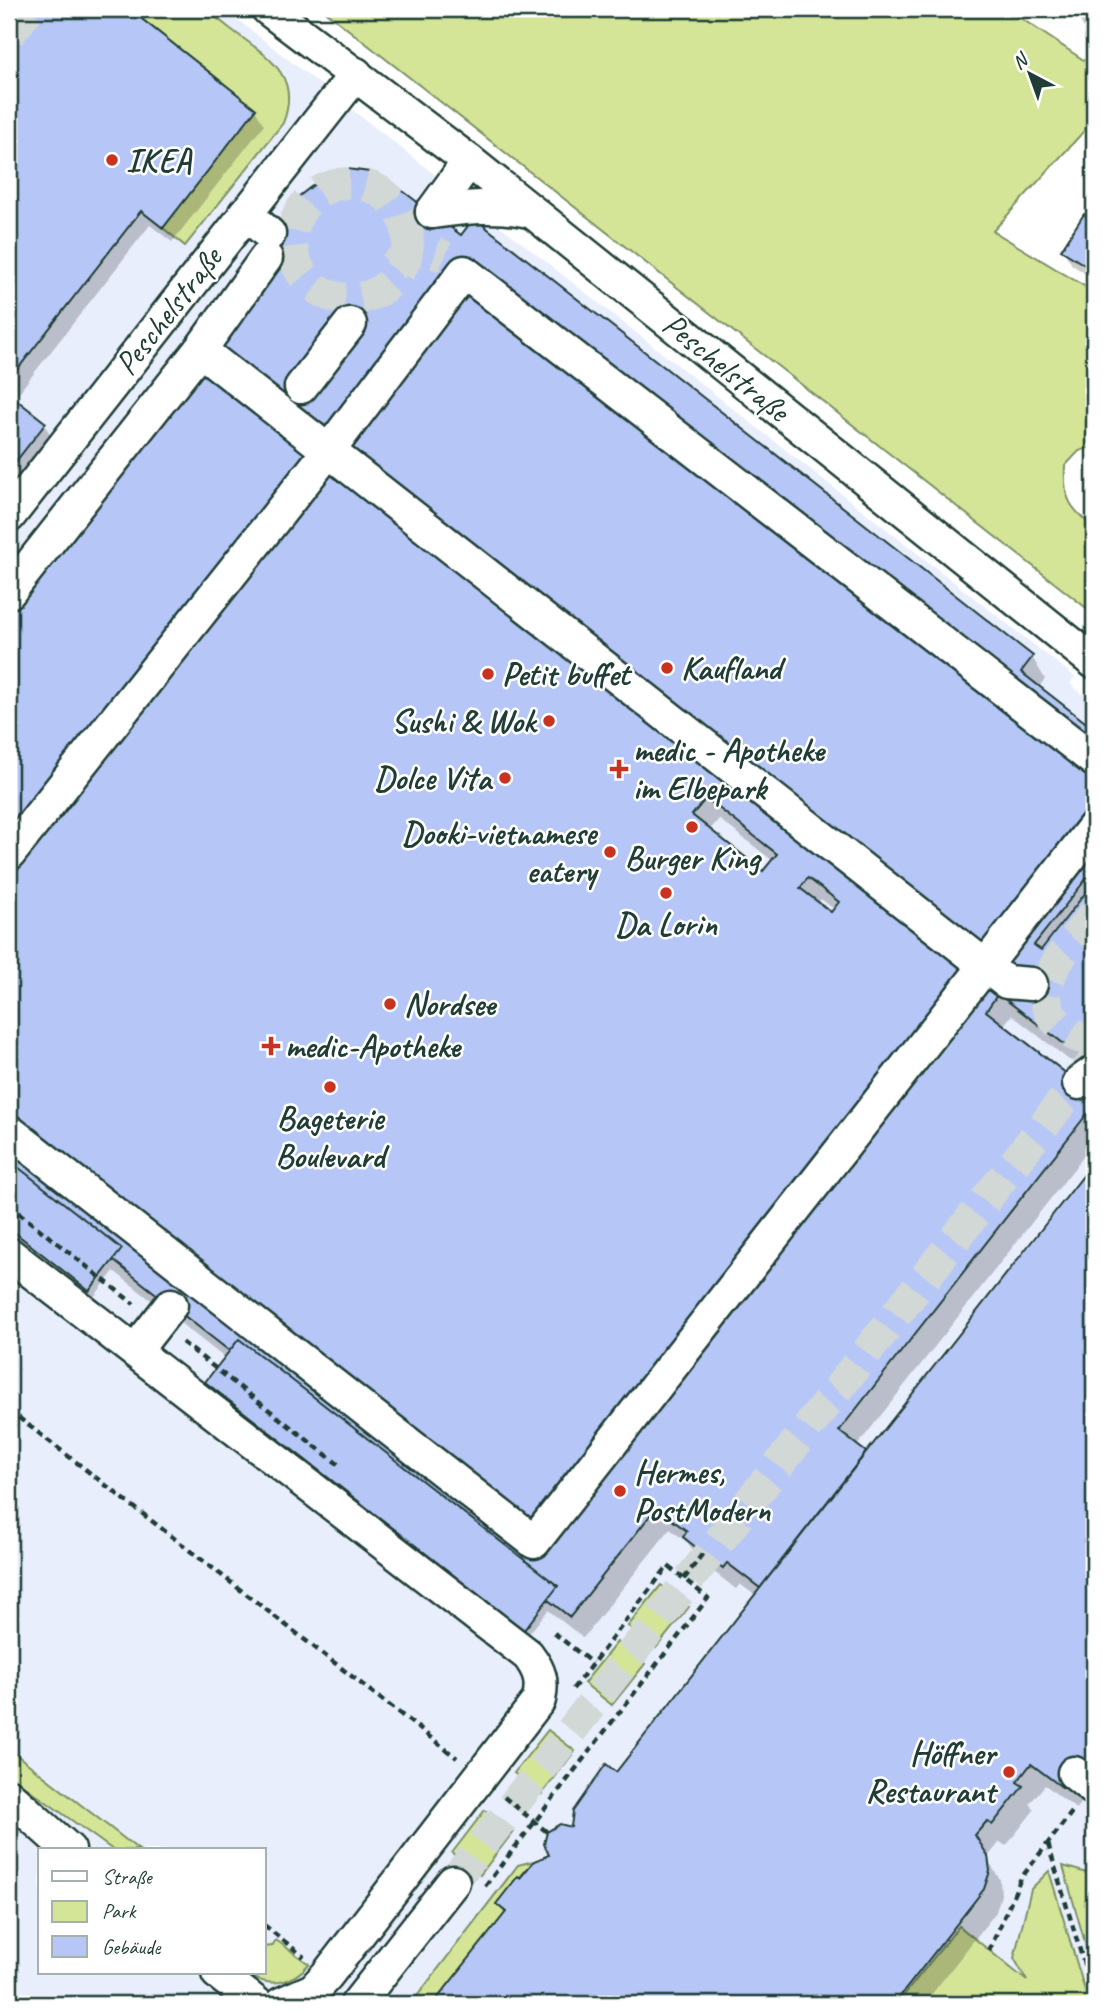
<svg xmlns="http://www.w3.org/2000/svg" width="1103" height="2013" font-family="Caveat,sans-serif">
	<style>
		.built { fill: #e9eefd; fill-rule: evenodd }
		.green { fill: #d5e598; stroke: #7a9166; stroke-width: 2 }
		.shadow { fill: #0003; fill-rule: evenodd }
		.building { fill: #b6c7f7; stroke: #1f3d34; stroke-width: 2; fill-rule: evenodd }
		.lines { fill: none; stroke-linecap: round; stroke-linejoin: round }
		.minor-tunnel { stroke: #d2d8d6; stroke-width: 32; stroke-dasharray: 32 16; stroke-linecap: butt }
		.minor-casing { stroke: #1f3d34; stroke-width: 37 }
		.path { stroke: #1f3d34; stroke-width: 4.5; stroke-dasharray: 7 5; stroke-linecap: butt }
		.minor { stroke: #fff; stroke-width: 32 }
		.poi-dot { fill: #c8321e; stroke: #fff; stroke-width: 2.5 }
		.labels { text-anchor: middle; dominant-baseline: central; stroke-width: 5; stroke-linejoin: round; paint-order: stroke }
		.poi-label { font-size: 33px; font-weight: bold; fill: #1f3d34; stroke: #fff; text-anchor: start }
		.street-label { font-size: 33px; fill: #1f3d34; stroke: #fff }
	</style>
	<rect width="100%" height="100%" fill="#fff"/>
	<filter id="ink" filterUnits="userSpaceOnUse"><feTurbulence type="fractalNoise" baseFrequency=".0143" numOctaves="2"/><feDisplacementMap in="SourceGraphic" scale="14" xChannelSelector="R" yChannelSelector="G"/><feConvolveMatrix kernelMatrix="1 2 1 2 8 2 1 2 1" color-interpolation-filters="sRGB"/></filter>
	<g filter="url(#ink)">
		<path class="built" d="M9,9H224L1075,677L1070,684L1094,703V2004H9ZM40,1850H264V1973H40Z"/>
		<g class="green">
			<path d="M151,9C166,9 193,4 205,10C216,16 226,26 236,33C270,58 301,77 283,123L185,246L163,228L256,109L143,20Z"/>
			<path d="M322,9H1007L1094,67V120L993,231L1094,292V446L1079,451L1065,466C1063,499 1070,508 1094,528V614Z"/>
			<polygon points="661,1585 689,1607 656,1648 628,1626"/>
			<polygon points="617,1642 645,1664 612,1705 584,1683"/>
			<polygon points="548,1730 575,1751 542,1794 514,1773"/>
			<polygon points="9,1749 139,1850 113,1850 9,1775"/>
			<polygon points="485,1810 513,1832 480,1875 452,1853"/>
			<polygon points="534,1861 497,1903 506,1912 433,2004 411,2004 518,1865"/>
			<polygon points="1063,1866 1094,1875 1094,1974"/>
			<polygon points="1049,1871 1089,2004 897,2004 959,1926 1027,1981 1014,1958 1031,1889"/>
			<path d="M276,1940L309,1964C292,1984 267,1989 247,1973H264V1947L272,1946Z"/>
		</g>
		<g class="shadow">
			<polygon points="9,9 126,9 255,110 264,125 172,242 150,225 13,400 44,424 53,439 9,495"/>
			<polygon points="1073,9 1094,9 1094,46"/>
			<polygon points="1085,216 1094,222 1094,279 1072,265 1063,250"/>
			<path d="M9,572L1032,657L1045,679L1038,688L1094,732V1068L1069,1060L1012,1015L1003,1026L1094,1098V1143L857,1446L867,1454L1094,1164V1788L1076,1809L1045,1785L1030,1803L1034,1810L1006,1846L1000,1842L987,1858L1000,1880L1001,1895L996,1912L924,2004H436L505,1916L499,1904L551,1856L756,1596L740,1584L736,1589L718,1575L698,1559L688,1543L670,1529L583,1638L548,1610L528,1635L211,1389L207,1382L226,1359L114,1271L94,1297L9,1230ZM719,819L773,861L763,874L709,831ZM821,899L835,910L832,915L818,904Z"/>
		</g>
		<g class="building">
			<polygon points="9,9 129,9 256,109 163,228 141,211 9,380"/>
			<polygon points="1072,9 1094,9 1094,23"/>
			<path d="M347,169L370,172L391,182L461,235L474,218L1033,656L1021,672L1094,729V869L1034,945L1041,950L1094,882V1048L1063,1043L998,994L986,1011L1094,1095V1105L839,1431L866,1452L760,1588L727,1563L723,1568L703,1553L683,1537L687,1531L656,1508L570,1617L9,1179V569L298,197L325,176ZM706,798L777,854L763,871L692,815ZM808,878L839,902L831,912L800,888Z"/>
			<polygon points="1084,214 1094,220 1094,271 1061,250"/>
			<polygon points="9,394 46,423 9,470"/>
			<polygon points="9,1160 122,1249 89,1291 9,1228"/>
			<polygon points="1094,1162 1094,1751 1063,1788 1031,1764 1017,1782 1023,1786 992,1825 987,1821 975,1835 988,1856 990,1871 984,1889 894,2004 433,2004 506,1912 496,1904 518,1876 520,1878 534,1861 549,1855 544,1844 547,1832 560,1824 571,1827 573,1811 606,1764 616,1772"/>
			<polygon points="239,1339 558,1586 524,1630 205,1382"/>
		</g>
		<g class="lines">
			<g class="minor-tunnel">
				<polyline points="9,34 29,9"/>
				<circle cx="350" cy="241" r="58"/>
				<path d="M393,267C412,249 421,246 445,257"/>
				<path d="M1094,914C1072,943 1021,990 1060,1025C1071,1035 1080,1039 1094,1040"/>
				<polyline points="453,1882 1094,1061"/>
			</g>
			<g class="minor-casing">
				<g id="minor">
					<polyline points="268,9 469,161 1094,662"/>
					<path d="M432,212C467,207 495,204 530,211"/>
					<polyline points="432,212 469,161"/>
					<polyline points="245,213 269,234"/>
					<polyline points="200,350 1006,982 1031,984"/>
					<polyline points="301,387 350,324"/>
					<polyline points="9,516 356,74"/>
					<polyline points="9,592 200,350 266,258"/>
					<polyline points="9,854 330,449 464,272 1094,760"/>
					<polyline points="1079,1083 1094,1072"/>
					<polyline points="9,1131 534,1542 1094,827"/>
					<path d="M9,1254L528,1655C540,1671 543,1681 539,1700L327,1975L313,1990L281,2004"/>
					<polyline points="135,1351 171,1305"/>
					<polyline points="1074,1773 1094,1789"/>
					<polyline points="9,1796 69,1850"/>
					<polyline points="218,1973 257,2004"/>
					<polyline points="357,2004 453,1882"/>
				</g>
			</g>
			<g class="path">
				<polyline points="9,1205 134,1304"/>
				<polyline points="182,1342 338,1464"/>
				<polyline points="9,1410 457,1758"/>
				<polyline points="684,1579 703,1553"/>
				<polyline points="554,1633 592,1663"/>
				<polyline points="504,1797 547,1832"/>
				<polyline points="1048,1844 1094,1997"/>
				<polyline points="485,1886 708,1598 668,1566 572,1690"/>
				<polyline points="264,1925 304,1957"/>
				<polyline points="989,1951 1021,1878 1072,1812"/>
			</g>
			<use href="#minor" class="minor"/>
		</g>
	</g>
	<g class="poi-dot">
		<circle cx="112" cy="160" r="7"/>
		<circle cx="667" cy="668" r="7"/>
		<circle cx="488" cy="674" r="7"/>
		<circle cx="549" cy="721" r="7"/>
		<path d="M615.5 758.5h7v7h7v7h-7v7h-7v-7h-7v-7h7z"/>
		<circle cx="505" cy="778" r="7"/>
		<circle cx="692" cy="827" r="7"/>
		<circle cx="610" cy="852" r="7"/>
		<circle cx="666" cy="893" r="7"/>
		<circle cx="390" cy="1004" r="7"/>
		<path d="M267.5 1035.5h7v7h7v7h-7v7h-7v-7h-7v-7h7z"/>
		<circle cx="330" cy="1087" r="7"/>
		<circle cx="620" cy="1491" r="7"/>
		<circle cx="1009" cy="1772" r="7"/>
	</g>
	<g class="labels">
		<g class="poi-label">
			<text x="126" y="160">IKEA</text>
			<text x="681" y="668">Kaufland</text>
			<text x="502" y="674">Petit buffet</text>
			<text x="535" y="721" text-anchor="end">Sushi &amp; Wok</text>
			<text x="633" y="750">medic - Apotheke<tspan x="633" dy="38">im Elbepark</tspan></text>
			<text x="491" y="778" text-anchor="end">Dolce Vita</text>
			<text x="596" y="833" text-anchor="end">Dooki-vietnamese<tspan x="596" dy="38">eatery</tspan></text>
			<text x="692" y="858" text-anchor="middle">Burger King</text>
			<text x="666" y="924" text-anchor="middle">Da Lorin</text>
			<text x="404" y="1004">Nordsee</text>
			<text x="285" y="1046">medic-Apotheke</text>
			<text x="330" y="1118" text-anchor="middle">Bageterie<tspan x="330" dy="38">Boulevard</tspan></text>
			<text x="634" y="1472">Hermes,<tspan x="634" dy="38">PostModern</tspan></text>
			<text x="995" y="1753" text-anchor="end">Höffner<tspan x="995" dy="38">Restaurant</tspan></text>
		</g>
		<g class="street-label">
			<text transform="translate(168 311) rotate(-52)">Peschelstraße</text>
			<text transform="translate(726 367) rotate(39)">Peschelstraße</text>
		</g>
	</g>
	<rect width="1103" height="2013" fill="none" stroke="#fff" stroke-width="35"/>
	<rect x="18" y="18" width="1068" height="1978" fill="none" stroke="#1f3d34" stroke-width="2.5" filter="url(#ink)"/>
	<rect x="38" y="1848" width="228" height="126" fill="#ffffff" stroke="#a5b1ae" stroke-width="2"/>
	<rect x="52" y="1871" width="35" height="10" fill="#ffffff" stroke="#a5b1ae" stroke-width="2"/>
	<text x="102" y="1884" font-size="21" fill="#1f3d34">Straße</text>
	<rect x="52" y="1901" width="35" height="21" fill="#d5e598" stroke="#a5b1ae" stroke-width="2"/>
	<text x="102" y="1918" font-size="21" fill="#1f3d34">Park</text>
	<rect x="52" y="1936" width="35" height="21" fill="#b6c7f7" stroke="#a5b1ae" stroke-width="2"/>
	<text x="102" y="1954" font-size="21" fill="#1f3d34">Gebäude</text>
	<g transform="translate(1030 74) rotate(319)" stroke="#ffffff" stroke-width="5" paint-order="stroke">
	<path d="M0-5L12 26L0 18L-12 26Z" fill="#1f3d34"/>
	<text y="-10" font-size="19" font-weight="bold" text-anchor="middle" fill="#1f3d34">N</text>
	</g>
</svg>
